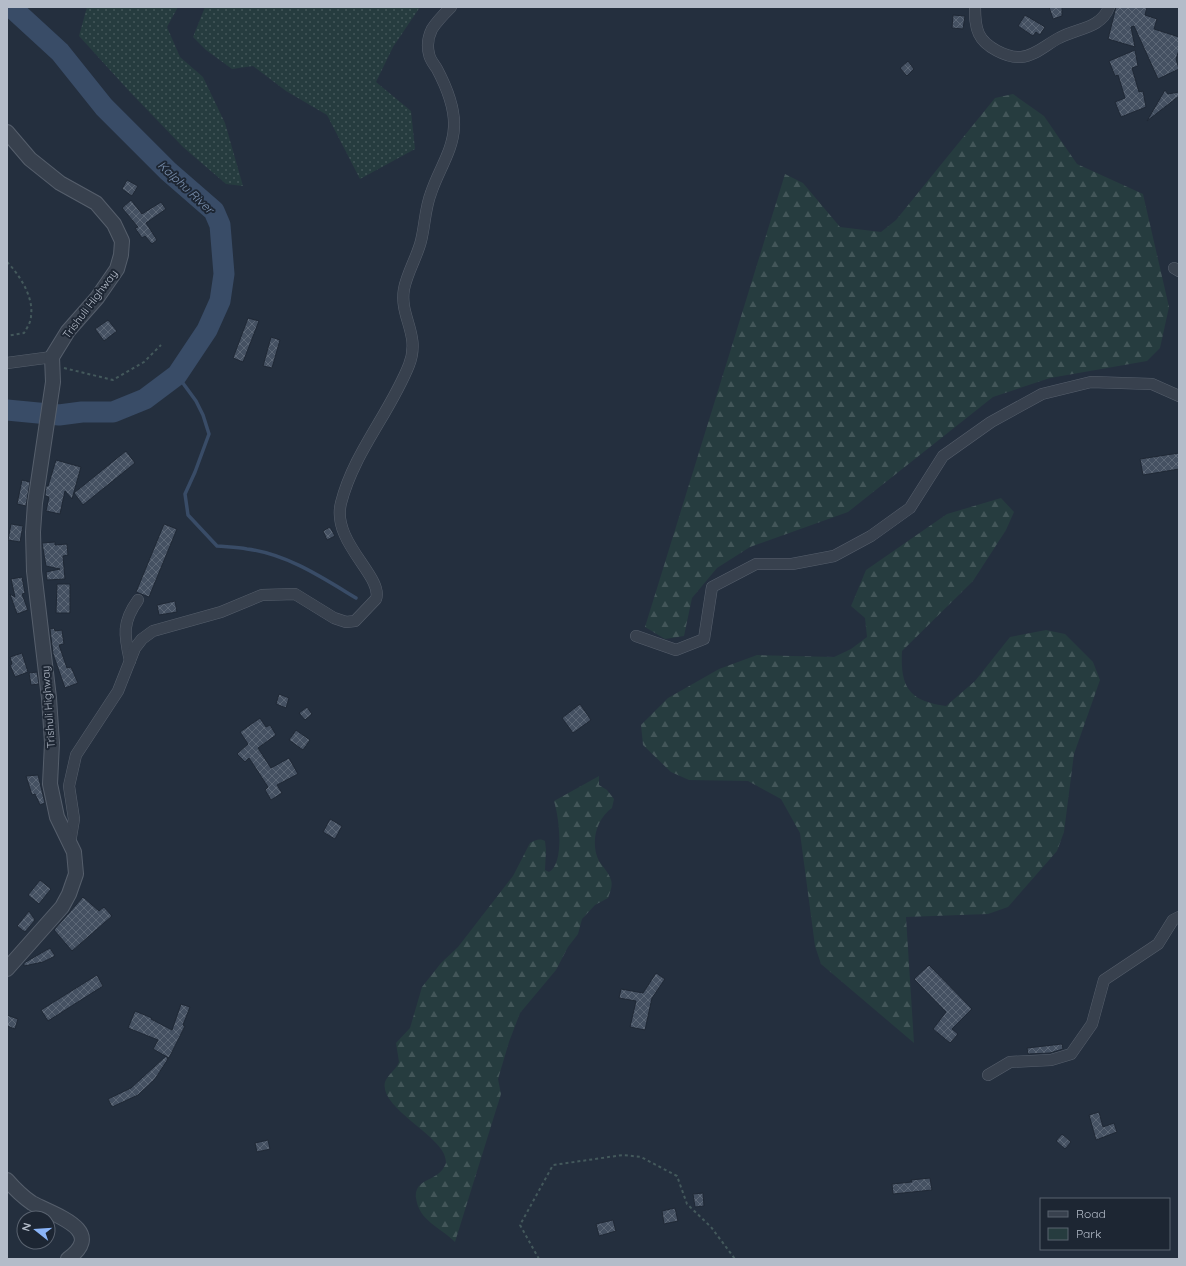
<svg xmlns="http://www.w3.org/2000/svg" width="1186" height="1266" font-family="Quicksand,sans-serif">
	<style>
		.green { fill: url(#green-dots) }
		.forest { fill: url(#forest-firs) }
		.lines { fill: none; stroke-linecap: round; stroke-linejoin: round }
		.stream { stroke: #394c67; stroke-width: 3.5 }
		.river { stroke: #394c67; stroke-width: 21 }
		.building { fill: url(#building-cross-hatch); stroke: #1f2835 }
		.minor-casing { stroke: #565f6c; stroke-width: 12 }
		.tertiary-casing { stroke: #565f6c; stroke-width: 16 }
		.path { stroke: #44595c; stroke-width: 2; stroke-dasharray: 3 3; stroke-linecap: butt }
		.minor { stroke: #38414e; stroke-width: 11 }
		.tertiary { stroke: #38414e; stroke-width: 14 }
		.labels { text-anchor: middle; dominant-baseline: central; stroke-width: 4; stroke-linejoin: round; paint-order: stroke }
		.street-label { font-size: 11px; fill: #b4bcc9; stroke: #1d2633 }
		.water-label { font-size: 12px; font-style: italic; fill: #7c92b1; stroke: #1d2633 }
	</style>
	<defs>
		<pattern id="green-dots" width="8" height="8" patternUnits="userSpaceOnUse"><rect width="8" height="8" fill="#263c3f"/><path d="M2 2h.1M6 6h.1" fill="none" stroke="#435659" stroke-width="1.8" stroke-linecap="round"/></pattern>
		<pattern id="forest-firs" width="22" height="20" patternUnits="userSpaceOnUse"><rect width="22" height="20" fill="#263c3f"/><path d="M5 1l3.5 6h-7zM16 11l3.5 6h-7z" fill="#435659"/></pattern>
		<pattern id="building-cross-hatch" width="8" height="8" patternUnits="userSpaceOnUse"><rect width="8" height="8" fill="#455162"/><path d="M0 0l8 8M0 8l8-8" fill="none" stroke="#5d6877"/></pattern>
	</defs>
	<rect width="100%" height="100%" fill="#242f3e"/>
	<g class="green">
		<polygon points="87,7 178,7 167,27 180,57 203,77 225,123 243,186 226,184 183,147 130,92 79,36"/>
		<polygon points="205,7 420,7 393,47 376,82 411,111 415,149 360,179 327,115 286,91 253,66 232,69 206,50 193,37"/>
	</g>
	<g class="forest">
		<polygon points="1013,94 1044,116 1077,164 1143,194 1169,307 1160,348 1147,361 1050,378 993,397 848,512 750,547 717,568 692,598 684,636 665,639 645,627 785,174 803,183 840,227 881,232 896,220 995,98"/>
		<path d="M1001,498L1014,512L1006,530L973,581L902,651C900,687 909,701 946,706L975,681L1010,637L1046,630L1065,634L1093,662L1100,680L1074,754L1064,832L1057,851L1008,907L988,914L906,917L914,1043L821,964L815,946L800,833L781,799L748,781L689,780L671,772L643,745L641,725L668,698L719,669L757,655L834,657L851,649L867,637L865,618L851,606L866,570L947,514Z"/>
		<path d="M599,776V785L607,790L614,799L612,808C596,819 590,843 599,861C603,867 609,873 611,880C613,886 610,892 608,898L595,905L582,919L578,934L568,947L556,970L520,1013L509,1042L498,1079L501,1094L455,1242C440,1227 419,1221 416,1198C415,1193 417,1187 421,1184C431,1177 441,1176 446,1163C446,1160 445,1157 444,1154C434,1132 379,1106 385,1082C388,1074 396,1070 399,1062L396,1043L410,1028L422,987L441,963L458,947L513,876L530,843C536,840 539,838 545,841L546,850L545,870L549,872C565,863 559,817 554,801Z"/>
	</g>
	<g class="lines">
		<path class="stream" d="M177,375L196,401L203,415L209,434L195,472L185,494L188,515L217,546C227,547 237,547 247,549C287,554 323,578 356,598"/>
		<polyline class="river" points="7,410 59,415 82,412 113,412 145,399 177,375 207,330 220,301 224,274 220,225 214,211 168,171 104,107 60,52 11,7"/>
	</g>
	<g class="building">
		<polygon points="1049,7 1062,7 1062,16 1053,19"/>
		<polygon points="1116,7 1147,7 1145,15 1157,19 1154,29 1179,37 1179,50 1176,59 1179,69 1158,79 1134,26 1131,27 1135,47 1108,39"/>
		<polygon points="953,15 965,16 963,29 952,28"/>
		<polygon points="1025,15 1045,27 1040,35 1036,32 1033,36 1018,26"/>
		<polygon points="1135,50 1138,66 1132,68 1139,92 1143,91 1146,107 1121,117 1115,102 1125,98 1118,75 1115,76 1109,61"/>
		<polygon points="908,61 914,69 907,76 900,68"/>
		<polygon points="1165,90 1168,94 1179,92 1179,96 1147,121"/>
		<polygon points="127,180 138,186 132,196 122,189"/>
		<polygon points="131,200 142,214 161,202 166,209 146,223 157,240 152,244 145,236 142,238 135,228 138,227 122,208"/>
		<polygon points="248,318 259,321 243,362 233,358"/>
		<polygon points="108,320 117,331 104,341 95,329"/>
		<polygon points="271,337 280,340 272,368 263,366"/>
		<polygon points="126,451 135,463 83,505 74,493"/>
		<polygon points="1179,453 1179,469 1143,475 1140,459"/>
		<polygon points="56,460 81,467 72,499 65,491 60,514 46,511 49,497 45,496 46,486 48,486"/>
		<polygon points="22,480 30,482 26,506 17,504"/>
		<polygon points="11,524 23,526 20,542 8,540"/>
		<polygon points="164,524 177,529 149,597 136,592"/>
		<polygon points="330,527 335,536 327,540 323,531"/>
		<polygon points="55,542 55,545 67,544 68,555 63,556 65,579 47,580 46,572 60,569 46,566 42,543"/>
		<polygon points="22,577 25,593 22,594 28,610 17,614 10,594 15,597 11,579"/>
		<polygon points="57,584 70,584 70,613 56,613"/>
		<polygon points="175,601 177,612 159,615 157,605"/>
		<polygon points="54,628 55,631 62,630 64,644 59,645 67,668 71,667 78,683 65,688 53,654 50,629"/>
		<polygon points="22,653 28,672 15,677 10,665 12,664 10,657"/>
		<polygon points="37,672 39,684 31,685 29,673"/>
		<polygon points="279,694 289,698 286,708 276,704"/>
		<polygon points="580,704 591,720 573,733 562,718"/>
		<polygon points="307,707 312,714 305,720 299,713"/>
		<polygon points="260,718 266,727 270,725 276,735 258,748 271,768 289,758 298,774 277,785 282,793 271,800 265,790 268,787 249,758 245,762 237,754 248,744 240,732"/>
		<polygon points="296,730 310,740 303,750 289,740"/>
		<polygon points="38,775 45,803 40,805 35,794 32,795 26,776"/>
		<polygon points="330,819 342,826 335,839 323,832"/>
		<polygon points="40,880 51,889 39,904 28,895"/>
		<polygon points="83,897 99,911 104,907 112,916 72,951 54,930"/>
		<polygon points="29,911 35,920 25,932 17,926"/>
		<polygon points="50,948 55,956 43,962 24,966 24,963"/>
		<polygon points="929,965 972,1009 952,1029 958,1034 950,1043 933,1029 946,1012 914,979"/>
		<polygon points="656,973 665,979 652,998 645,1030 630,1027 636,1001 619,998 621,989 643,993"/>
		<polygon points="97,975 103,986 48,1021 41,1010"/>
		<polygon points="181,1004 190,1007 183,1025 185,1026 169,1058 153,1049 158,1040 128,1028 135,1011 152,1018 151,1019 172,1030"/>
		<polygon points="7,1015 18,1019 15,1029 7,1026"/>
		<polygon points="1062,1044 1063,1049 1050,1053 1028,1054 1027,1048"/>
		<polygon points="166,1056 168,1059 155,1079 138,1095 112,1107 108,1099 131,1088"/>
		<polygon points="1099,1112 1103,1127 1114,1123 1117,1132 1096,1140 1089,1115"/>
		<polygon points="1062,1134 1071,1142 1065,1149 1056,1141"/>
		<polygon points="268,1140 270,1149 257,1152 255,1143"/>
		<polygon points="930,1178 932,1190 893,1194 892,1184 912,1182 911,1180"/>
		<polygon points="703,1193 704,1206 695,1207 693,1194"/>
		<polygon points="675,1208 678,1221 664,1224 662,1211"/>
		<polygon points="613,1220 616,1231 599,1236 596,1224"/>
	</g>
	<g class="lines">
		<g class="minor-casing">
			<g id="minor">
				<path d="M975,7C975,16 975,26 979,34C985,47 1007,58 1021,57C1035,56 1047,44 1059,38C1077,28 1101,29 1109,7"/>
				<polyline points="1174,268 1179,271"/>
				<polyline points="7,363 52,357"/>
				<polyline points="636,636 676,650 704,639 712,587 756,564 792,564 834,556 871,536 910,508 943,456 991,422 1042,394 1091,382 1152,384 1179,396"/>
				<path d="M130,661C124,635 122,622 138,600"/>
				<path d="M70,843L74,819L69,786L76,755L118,691L135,648L142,639L153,631L221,612L262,595L295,594L334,618L346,622L355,621L376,599C384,577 331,542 341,503C354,452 390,413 409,365C421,334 399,317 404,289C407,273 417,257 421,241C425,225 425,208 431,193C438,171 453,151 454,127C455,107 446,86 437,69C434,64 430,60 429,54C427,46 428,37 432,29C437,21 444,14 451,7"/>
				<polyline points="988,1075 1010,1062 1051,1060 1071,1054 1092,1024 1104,980 1158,944 1173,920 1179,917"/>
			</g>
		</g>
		<g class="tertiary-casing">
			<g id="tertiary">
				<polyline points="7,132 30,159 60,183 96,203 114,224 122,241 121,255 117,269 97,298 68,331 52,357 53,382 35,503 33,532 34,571 49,698 52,743 50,784 57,817 74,852 76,874 69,894 62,907 7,969"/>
				<path d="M7,1180C14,1188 23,1197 32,1203C54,1215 107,1230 68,1259"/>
			</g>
		</g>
		<g class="path">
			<path d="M7,262C19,274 34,297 31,316C31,322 27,328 24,333L7,336"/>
			<polyline points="64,368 113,380 144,362 161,345"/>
			<polyline points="539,1259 520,1225 553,1165 623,1155 641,1157 677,1176 687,1204 711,1227 735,1259"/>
		</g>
		<use href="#minor" class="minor"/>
		<use href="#tertiary" class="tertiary"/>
	</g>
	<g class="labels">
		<g class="street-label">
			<text transform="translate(90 304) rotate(-53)">Trishuli Highway</text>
			<text transform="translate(48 707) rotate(-94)">Trishuli Highway</text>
		</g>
		<g class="water-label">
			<text transform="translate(186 187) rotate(43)">Kalphu River</text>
		</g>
	</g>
	<rect width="1186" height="1266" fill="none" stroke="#b4bcc9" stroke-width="16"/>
	<rect x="1040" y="1198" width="130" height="52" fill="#1d2633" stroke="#59626f"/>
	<rect x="1048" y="1211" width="20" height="6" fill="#38414e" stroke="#59626f"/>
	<text x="1076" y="1218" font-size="12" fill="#b4bcc9">Road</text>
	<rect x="1048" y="1228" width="20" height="12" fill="#263c3f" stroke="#59626f"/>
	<text x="1076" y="1238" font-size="12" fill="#b4bcc9">Park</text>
	<g transform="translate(36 1230) rotate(287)"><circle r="19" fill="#1d2633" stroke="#59626f"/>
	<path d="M0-3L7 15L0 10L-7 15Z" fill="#8ab4f8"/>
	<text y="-6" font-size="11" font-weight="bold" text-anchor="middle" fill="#b4bcc9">N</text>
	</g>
</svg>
